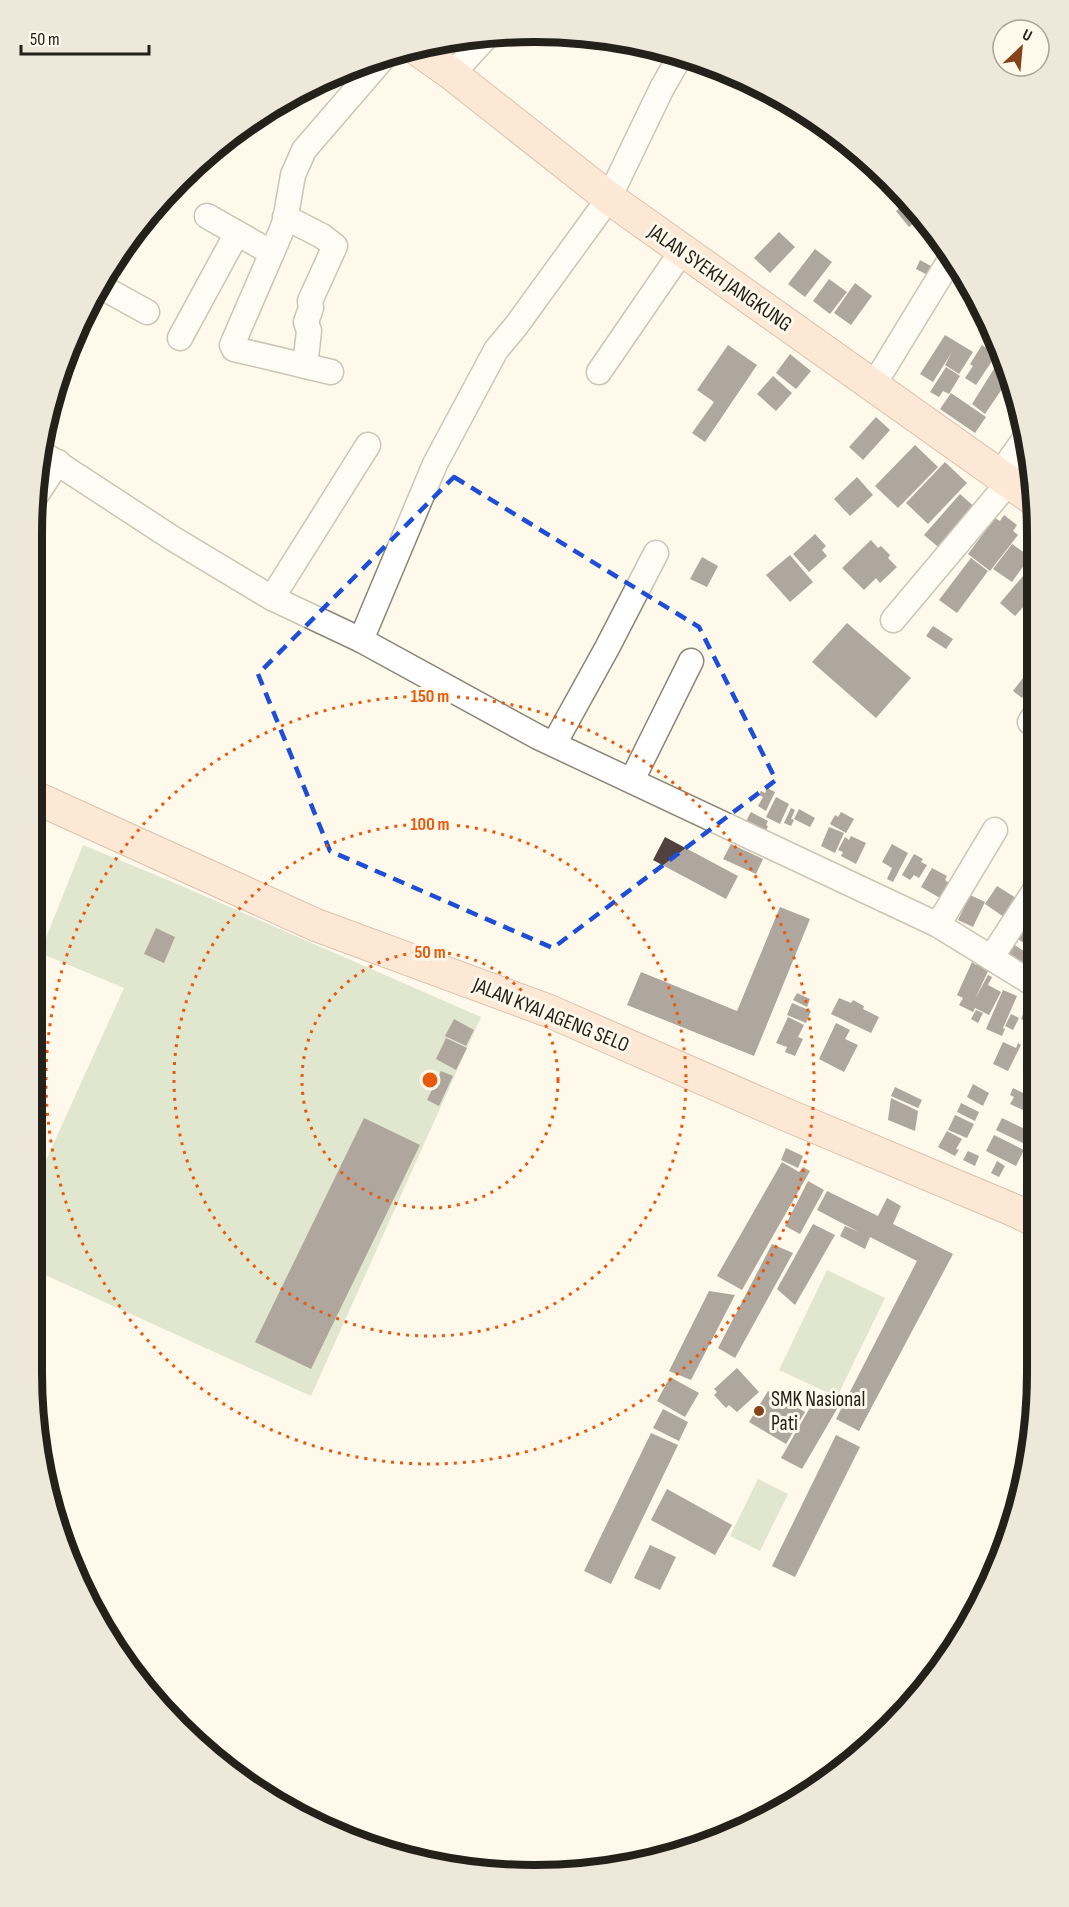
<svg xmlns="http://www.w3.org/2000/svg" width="1069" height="1907" font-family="'Sofia Sans Condensed',sans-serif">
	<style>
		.green { fill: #bdd1ab }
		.building { fill: #51403e }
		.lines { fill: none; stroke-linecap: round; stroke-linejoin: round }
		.minor-casing { stroke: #8c8676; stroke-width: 27 }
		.major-casing { stroke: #b08066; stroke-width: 34 }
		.minor { stroke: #fff; stroke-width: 24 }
		.major { stroke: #fdd1bb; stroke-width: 32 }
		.marked { fill: none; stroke: #1d4ed8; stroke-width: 4.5; stroke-dasharray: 12 8; stroke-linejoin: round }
		.ring { fill: none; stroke: #e8590c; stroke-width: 3; stroke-dasharray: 3 6 }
		.poi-dot { fill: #864218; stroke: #fef9eb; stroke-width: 2 }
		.labels { text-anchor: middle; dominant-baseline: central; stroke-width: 6; stroke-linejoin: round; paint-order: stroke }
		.street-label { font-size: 21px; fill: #24211b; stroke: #fef9eb }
		.poi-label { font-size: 21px; fill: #24211b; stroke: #fef9eb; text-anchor: start }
		.rim { fill: none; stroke: #24211b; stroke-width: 8 }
		.centre { fill: #e8590c; stroke: #fef9eb; stroke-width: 3 }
		.ring-label { font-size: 18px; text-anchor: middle; font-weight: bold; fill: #e8590c; stroke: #fef9eb; stroke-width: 6; stroke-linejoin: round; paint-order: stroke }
	</style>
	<rect width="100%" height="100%" fill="#fef9eb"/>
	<g class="green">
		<polygon points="83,845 168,880 481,1017 311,1396 32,1269 32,1191 124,988 40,953"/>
		<polygon points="827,1270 885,1298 837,1397 779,1370"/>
		<polygon points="758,1479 788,1494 760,1551 730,1536"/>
	</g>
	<g class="building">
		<polygon points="908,201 921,217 909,227 896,211"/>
		<polygon points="779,232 795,247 770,273 754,258"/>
		<polygon points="815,249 832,262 805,297 788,284"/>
		<polygon points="920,260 940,271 935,279 916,269"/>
		<polygon points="829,279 847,292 830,314 813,301"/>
		<polygon points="855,283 872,296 851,325 834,313"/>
		<polygon points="945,335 973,352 959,374 945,365 952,352 933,382 920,374"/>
		<polygon points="728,345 757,365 705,442 692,433 714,402 697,390"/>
		<polygon points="982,345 996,355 976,385 965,378 973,366 970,364"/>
		<polygon points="790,354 811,371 796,389 776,373"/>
		<polygon points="1002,356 1012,380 1007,388 1004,386 985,414 972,404"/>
		<polygon points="946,367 960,376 949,394 943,391 939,397 930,392"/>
		<polygon points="773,376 792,393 776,411 757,394"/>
		<polygon points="951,393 986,417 975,433 940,409"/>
		<polygon points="876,417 890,430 863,460 849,447"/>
		<polygon points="915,445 938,467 898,508 875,486"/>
		<polygon points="945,462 967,483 928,524 906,503"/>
		<polygon points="857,477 873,495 850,516 834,499"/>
		<polygon points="960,494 978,510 943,551 924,535"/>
		<polygon points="1004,515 1017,525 1013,531 1018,535 990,571 968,554 995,518 1000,521"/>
		<polygon points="815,534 826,546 822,550 827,556 809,572 793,554"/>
		<polygon points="871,540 878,548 881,546 890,555 888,558 897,567 880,583 876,578 864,590 842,568"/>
		<polygon points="1012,544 1026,554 1023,558 1027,561 1012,582 993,569"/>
		<polygon points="790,555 813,582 790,602 766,575"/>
		<polygon points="702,557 718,566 707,587 690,579"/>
		<polygon points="971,558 988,571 957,613 939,600"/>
		<polygon points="1034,563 1034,595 1015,616 1000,603"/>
		<polygon points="847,623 911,678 876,718 812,662"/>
		<polygon points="933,626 953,639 946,649 926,636"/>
		<polygon points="1032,666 1034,696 1028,691 1022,698 1013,691"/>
		<polygon points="767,788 775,792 766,811 758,806 763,797 759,795 761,791 765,793"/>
		<polygon points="776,797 789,804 780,824 766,817"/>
		<polygon points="791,808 795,810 791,819 794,820 791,826 784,823"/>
		<polygon points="799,809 815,818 810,827 794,819"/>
		<polygon points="751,812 768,821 766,825 768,826 765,833 745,823"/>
		<polygon points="841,812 854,819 846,833 830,824 835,815 838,817"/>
		<polygon points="829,827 844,833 835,853 821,846"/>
		<polygon points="851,836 866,843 856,864 841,856 843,852 838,850 845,837 849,840"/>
		<polygon points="665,837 738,876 726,899 653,860"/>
		<polygon points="731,844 763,859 756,874 723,859"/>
		<polygon points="892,844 908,853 893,882 887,879 892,868 882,862"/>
		<polygon points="914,854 923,859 921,862 927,865 919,878 914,875 910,880 902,875"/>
		<polygon points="932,868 947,876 945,880 949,883 940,898 921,887"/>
		<polygon points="997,886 1016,898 1004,917 985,904"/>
		<polygon points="970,895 985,902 973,927 958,920"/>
		<polygon points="780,907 810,919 754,1056 627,1005 641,972 737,1011"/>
		<polygon points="1028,921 1035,924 1035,944 1032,949 1018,939"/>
		<polygon points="156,928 175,937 164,963 144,954"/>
		<polygon points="1013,944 1030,955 1023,966 1006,956"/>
		<polygon points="972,962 976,965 978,962 990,967 975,999 988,975 992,977 988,985 1001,992 989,1015 975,1008 973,1012 959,1005 963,998 957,995"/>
		<polygon points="1003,990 1017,996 1003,1028 1005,1029 1002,1036 986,1029"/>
		<polygon points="1032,992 1035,993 1035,1013 1031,1023 1021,1019"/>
		<polygon points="797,993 810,999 807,1007 793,1000"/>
		<polygon points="839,998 851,1003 853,1000 864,1006 863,1009 879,1017 871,1033 831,1014"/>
		<polygon points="792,1003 811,1011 806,1023 787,1015"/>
		<polygon points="976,1010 983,1013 978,1023 971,1019"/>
		<polygon points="1011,1014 1019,1018 1013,1030 1005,1026"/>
		<polygon points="788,1017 804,1025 798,1037 803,1039 795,1056 785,1052 787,1047 776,1043"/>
		<polygon points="454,1019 474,1030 466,1046 445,1036"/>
		<polygon points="1035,1021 1035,1050 1029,1047 1032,1043 1026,1040"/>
		<polygon points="836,1023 850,1030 845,1039 858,1045 844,1072 819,1059"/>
		<polygon points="446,1038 467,1048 456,1070 436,1059"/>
		<polygon points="1003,1042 1016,1048 1018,1043 1021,1045 1008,1071 993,1064"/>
		<polygon points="441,1071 453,1076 439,1106 427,1100"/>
		<polygon points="973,1084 989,1093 983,1106 967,1097"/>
		<polygon points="895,1087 922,1100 918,1108 891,1096"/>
		<polygon points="1013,1088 1035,1099 1035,1108 1032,1114 1010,1104 1014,1097 1010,1095"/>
		<polygon points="891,1098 918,1111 915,1131 888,1120"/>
		<polygon points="961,1103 979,1112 975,1121 957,1112"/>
		<polygon points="955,1115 974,1124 967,1138 948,1130"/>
		<polygon points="1028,1115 1035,1118 1034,1131 1023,1126"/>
		<polygon points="364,1118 420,1145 311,1369 255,1342"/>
		<polygon points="1002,1118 1033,1133 1027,1145 996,1130"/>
		<polygon points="947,1131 962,1139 956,1149 959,1150 955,1156 938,1147"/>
		<polygon points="994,1135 1024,1150 1016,1166 986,1151"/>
		<polygon points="786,1148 803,1156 798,1168 781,1160"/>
		<polygon points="968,1151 979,1156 975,1166 963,1160"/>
		<polygon points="997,1161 1005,1166 999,1177 991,1173"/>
		<polygon points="782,1162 799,1172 803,1167 810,1171 742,1290 717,1276"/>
		<polygon points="808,1181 824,1190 800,1234 785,1226"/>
		<polygon points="827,1191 878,1216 887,1198 901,1206 893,1224 953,1254 859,1431 836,1419 917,1261 870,1237 865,1249 840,1236 845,1226 859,1232 817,1210"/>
		<polygon points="813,1224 835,1235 795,1305 777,1289"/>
		<polygon points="772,1244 793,1253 735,1358 718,1348"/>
		<polygon points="709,1291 735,1295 691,1380 669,1371"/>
		<polygon points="737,1368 759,1392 737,1412 729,1405 726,1408 714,1395 717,1392 714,1389"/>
		<polygon points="670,1377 699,1393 685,1417 657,1401"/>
		<polygon points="768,1391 805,1412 786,1444 749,1422"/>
		<polygon points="816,1397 841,1402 802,1469 781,1458"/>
		<polygon points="663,1409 688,1422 679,1441 653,1428"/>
		<polygon points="651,1433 678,1445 611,1584 584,1571"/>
		<polygon points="836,1435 860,1447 795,1577 772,1566"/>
		<polygon points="667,1489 732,1525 715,1555 651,1520"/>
		<polygon points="650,1545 676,1557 660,1590 634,1578"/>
	</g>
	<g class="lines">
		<g class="minor-casing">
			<g id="minor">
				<polyline points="452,74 488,35"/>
				<polyline points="207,216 272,253"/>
				<polyline points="285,217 322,236 335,246 310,301 311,308 306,322 309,331 305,366"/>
				<polyline points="98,285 147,312"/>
				<polyline points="180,338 237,233"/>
				<polyline points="331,372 234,349 232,345 280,234 285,221 293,175 304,150 385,56"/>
				<polyline points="599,372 682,251"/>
				<polyline points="873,386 953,255"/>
				<polyline points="42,453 172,538 272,598 361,640 538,737 938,925 1035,985"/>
				<polyline points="999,475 1026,437"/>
				<polyline points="33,500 58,462"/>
				<polyline points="272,598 368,445"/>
				<polyline points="893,620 1009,482"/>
				<polyline points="361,640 435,464 496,350 516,326 609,198 662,88 681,55"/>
				<polyline points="1030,722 1034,716"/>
				<polyline points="554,744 607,648 656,553"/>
				<polyline points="632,780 691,661"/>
				<polyline points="938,925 995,830"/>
				<polyline points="991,958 1035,890"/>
			</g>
		</g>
		<g class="major-casing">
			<g id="major">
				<polyline points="414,47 452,74 609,198 1033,499"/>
				<polyline points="32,796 316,925 549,1011 775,1110 1018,1212 1036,1221"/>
			</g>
		</g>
		<use href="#minor" class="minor"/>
		<use href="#major" class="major"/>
	</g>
	<path d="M0 0H1069V1907H0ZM454,477L699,627L776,780L553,948L330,851L258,674Z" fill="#fef9eb" fill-opacity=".55" fill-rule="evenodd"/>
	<path class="marked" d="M454,477L699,627L776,780L553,948L330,851L258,674Z"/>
	<g class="ring">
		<circle cx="430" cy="1080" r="128"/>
		<circle cx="430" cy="1080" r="256"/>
		<circle cx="430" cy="1080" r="384"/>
	</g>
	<circle class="poi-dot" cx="759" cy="1411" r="6"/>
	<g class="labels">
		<g class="street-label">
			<text transform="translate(720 278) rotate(35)">JALAN SYEKH JANGKUNG</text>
			<text transform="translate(551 1015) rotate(22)">JALAN KYAI AGENG SELO</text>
		</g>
		<g class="poi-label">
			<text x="771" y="1399">SMK Nasional<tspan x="771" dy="24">Pati</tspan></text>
		</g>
	</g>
	<path d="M0 0H1069V1907H0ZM534 42H535A492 492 0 0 1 1027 534V1373A492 492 0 0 1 535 1865H534A492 492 0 0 1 42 1373V534A492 492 0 0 1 534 42Z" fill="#ede8da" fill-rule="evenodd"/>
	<path class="rim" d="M534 42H535A492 492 0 0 1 1027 534V1373A492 492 0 0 1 535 1865H534A492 492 0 0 1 42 1373V534A492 492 0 0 1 534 42Z"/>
	<circle cx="430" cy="1080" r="9" class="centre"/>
	<g class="ring-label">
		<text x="430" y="702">150 m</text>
		<text x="430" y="830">100 m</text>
		<text x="430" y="958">50 m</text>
	</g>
	<g transform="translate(1021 48) rotate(26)"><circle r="28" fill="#fef9eb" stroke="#a7a398" stroke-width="1.5"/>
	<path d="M0-4.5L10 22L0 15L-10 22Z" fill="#864218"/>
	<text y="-9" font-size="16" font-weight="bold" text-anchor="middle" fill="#24211b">U</text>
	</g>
	<path d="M21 45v9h128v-9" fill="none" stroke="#24211b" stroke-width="3"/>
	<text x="30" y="45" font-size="18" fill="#24211b" stroke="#fef9eb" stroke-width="4.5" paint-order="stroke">50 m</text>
</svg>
